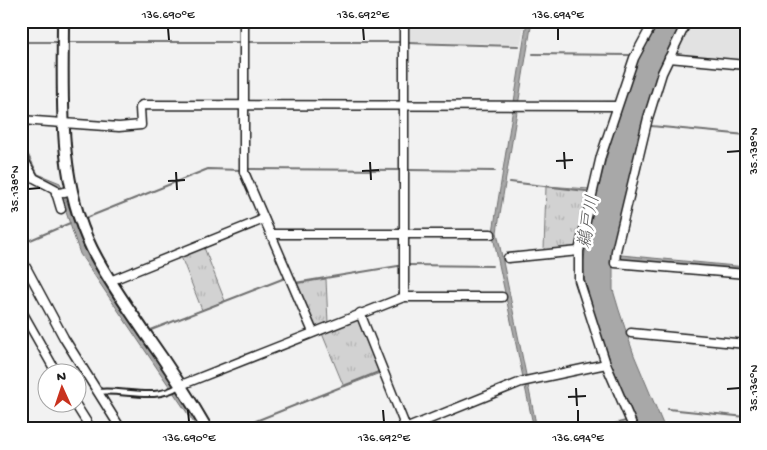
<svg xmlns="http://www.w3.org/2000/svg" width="767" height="450" font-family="'Gochi Hand','Klee One',sans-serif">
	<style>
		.built { fill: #e2e2e2 }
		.grass { fill: url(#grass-tufts); stroke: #777 }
		.water { fill: #a8a8a8; stroke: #707070 }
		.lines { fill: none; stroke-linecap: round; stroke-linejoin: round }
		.stream { stroke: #707070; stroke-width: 2 }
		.service-casing { stroke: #1c1c1c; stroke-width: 8 }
		.minor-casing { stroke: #1c1c1c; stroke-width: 11 }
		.tertiary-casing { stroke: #1c1c1c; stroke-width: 14 }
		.service { stroke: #fff; stroke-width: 4 }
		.minor { stroke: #fff; stroke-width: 8 }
		.tertiary { stroke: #fff; stroke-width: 10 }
		.ticks { fill: none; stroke: #1c1c1c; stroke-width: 2 }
		.labels { text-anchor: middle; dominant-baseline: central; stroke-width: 5; stroke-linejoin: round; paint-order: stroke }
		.water-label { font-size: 18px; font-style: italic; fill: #5b5b5b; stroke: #fff }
		.neatline { fill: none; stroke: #1c1c1c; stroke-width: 2 }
		.ticks-label { font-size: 12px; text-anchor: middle; fill: #1c1c1c }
	</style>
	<defs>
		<pattern id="grass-tufts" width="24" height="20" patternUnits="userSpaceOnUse" patternTransform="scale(1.25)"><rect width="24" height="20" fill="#d2d2d2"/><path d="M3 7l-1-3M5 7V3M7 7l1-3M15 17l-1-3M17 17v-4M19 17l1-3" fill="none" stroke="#b4b4b4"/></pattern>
	</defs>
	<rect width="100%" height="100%" fill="#f2f2f2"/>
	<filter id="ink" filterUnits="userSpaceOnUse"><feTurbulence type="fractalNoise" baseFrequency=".02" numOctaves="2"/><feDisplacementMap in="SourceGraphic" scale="10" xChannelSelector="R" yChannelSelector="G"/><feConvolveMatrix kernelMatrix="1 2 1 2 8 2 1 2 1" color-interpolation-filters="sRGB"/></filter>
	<g filter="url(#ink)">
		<g class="built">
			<polygon points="406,21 525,21 521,44 406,42"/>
			<polygon points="691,21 746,21 746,62 678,56 676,51"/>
		</g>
		<g class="grass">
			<polygon points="546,186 590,189 576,247 544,250"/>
			<polygon points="203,245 225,301 202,310 180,254"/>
			<polygon points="326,279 328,323 314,329 294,284"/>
			<polygon points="357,316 380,373 344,387 321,331"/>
		</g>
		<g class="water">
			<polygon points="527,21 532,21 497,232 537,429 534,429 494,241 493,232"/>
			<polygon points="659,21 685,21 644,117 613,255 613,290 619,310 634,355 665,429 637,429 604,344 585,286 583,264 592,212 612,137 639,56"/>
			<path d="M21,133L27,152L38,174L60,183L83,246L202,429H198L80,254L57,185C51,183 44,181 38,177C27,171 21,145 21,133Z"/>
			<polygon points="621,255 746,267 746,270 620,259"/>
		</g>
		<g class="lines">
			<g class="stream">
				<polyline points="21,42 59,42"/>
				<polyline points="69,42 242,42"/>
				<polyline points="247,42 402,42"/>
				<polyline points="407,43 519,46"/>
				<polyline points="533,54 629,55"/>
				<polyline points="651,126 746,135"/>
				<polyline points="246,169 401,170"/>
				<polyline points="407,170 495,171"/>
				<polyline points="510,182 586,191"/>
				<polyline points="86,218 208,169 241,170"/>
				<polyline points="21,244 70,223"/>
				<polyline points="406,265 492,266"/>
				<polyline points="295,283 398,266"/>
				<polyline points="151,330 285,278"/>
				<polyline points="668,409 746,417"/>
				<polyline points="236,429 381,371"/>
				<polyline points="594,429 626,421"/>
			</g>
			<g class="service-casing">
				<g id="service">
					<path d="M98,392C124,389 155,402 179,386"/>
					<polyline points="21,422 26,429"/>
				</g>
			</g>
			<g class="minor-casing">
				<g id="minor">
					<polyline points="244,21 244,172 313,332"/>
					<polyline points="687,21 662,73 648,118 616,251 615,263 746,274"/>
					<polyline points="669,58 746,65"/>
					<polyline points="21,120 119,127 141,125 140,108 142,105 617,106"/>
					<polyline points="21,155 34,178 55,189 61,209"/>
					<polyline points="56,194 72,190"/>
					<polyline points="271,234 491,234"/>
					<polyline points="21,258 64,338 121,429"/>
					<polyline points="508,258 579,251"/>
					<polyline points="110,281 264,219"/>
					<polyline points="404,297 404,21"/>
					<polyline points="21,310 56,372"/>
					<polyline points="360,313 406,428"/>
					<polyline points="631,333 746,344"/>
					<polyline points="181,385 404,297 502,297"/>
					<polyline points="74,402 91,429"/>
					<polyline points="405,429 521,382 606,364"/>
					<polyline points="634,429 606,364 579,280 579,251 601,156 634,58 654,21"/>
				</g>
			</g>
			<g class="tertiary-casing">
				<path id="tertiary" d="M63,21C63,98 57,179 92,249C107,279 127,306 145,333C167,364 188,396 207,429"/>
			</g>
			<use href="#service" class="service"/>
			<use href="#minor" class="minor"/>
			<use href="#tertiary" class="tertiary"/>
		</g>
	</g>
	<path class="ticks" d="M168,28L169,40M363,28L364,40M558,28V40M564,152L565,169M727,152L740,151M556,161L573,160M370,162L371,180M362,171L379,170M176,172L177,190M168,181L185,180M28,189L40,188M576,388L577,406M727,389L740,388M568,397L586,396M188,410L189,422M383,410L384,422M578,410V422"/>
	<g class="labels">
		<g class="water-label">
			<text transform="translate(590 222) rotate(-80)">鵜戸川</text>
		</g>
	</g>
	<rect width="767" height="450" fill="none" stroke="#fff" stroke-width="55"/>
	<g transform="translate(62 388) rotate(357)"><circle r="24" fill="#ffffff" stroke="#a4a4a4"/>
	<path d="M0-4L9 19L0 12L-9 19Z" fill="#c8321e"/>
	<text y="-8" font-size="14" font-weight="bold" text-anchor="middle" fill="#1c1c1c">N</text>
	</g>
	<rect x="28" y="28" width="712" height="394" class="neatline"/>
	<g class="ticks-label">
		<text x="168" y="18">136.690°E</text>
		<text x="363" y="18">136.692°E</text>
		<text x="558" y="18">136.694°E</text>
		<text transform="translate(753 151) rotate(-90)" y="4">35.138°N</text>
		<text transform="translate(14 189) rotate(-90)" y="4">35.138°N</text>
		<text transform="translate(753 388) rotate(-90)" y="4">35.136°N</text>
		<text x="189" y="441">136.690°E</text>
		<text x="384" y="441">136.692°E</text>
		<text x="578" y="441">136.694°E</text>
	</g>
</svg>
